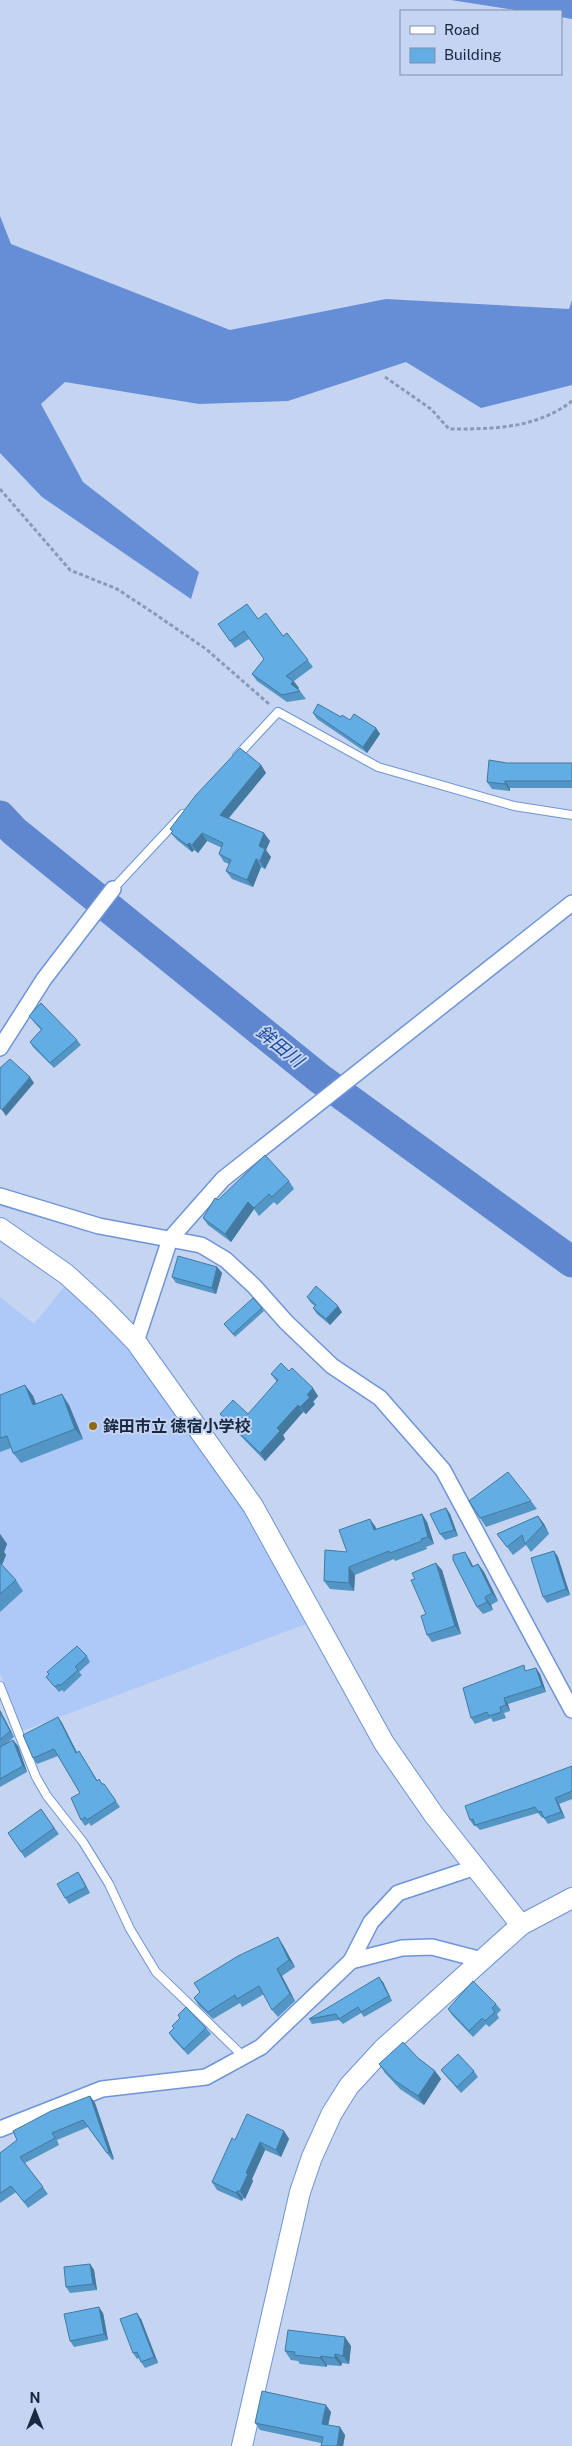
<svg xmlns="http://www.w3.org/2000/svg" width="572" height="2446" font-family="'Public Sans','Noto Sans JP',sans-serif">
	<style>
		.built { fill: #aec9f8 }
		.forest { fill: #668ed6 }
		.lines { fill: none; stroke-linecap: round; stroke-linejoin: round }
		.river { stroke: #5f87cf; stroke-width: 31 }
		.service-casing { stroke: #6f95d8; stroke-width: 10 }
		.minor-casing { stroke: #6f95d8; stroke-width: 18 }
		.tertiary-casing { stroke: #6f95d8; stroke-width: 22 }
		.path { stroke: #8a9ab6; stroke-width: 3; stroke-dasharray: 4 2.5; stroke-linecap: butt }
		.service { stroke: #fff; stroke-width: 8 }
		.minor { stroke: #fff; stroke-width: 15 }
		.tertiary { stroke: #fff; stroke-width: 20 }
		.wall { fill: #5395c4 }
		.shaded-wall { fill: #4479a0 }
		.building { fill: #61ade4; stroke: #4479a0 }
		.poi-dot { fill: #90690f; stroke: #c4d4f1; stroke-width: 2 }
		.labels { text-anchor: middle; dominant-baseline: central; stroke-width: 4; stroke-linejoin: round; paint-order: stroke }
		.poi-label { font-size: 16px; font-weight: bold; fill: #182742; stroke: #c4d4f1; text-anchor: start }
		.water-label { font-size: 18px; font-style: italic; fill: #1c499f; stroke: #c4d4f1 }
	</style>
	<rect width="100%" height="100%" fill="#c4d4f1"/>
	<polygon class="built" points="66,1285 128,1342 246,1510 306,1624 22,1731 0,1673 0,1297 34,1324"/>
	<g class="forest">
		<polygon points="451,0 572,0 572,19 561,17 561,11 522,11"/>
		<polygon points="0,216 11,244 230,330 386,299 569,309 572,300 572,385 481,408 406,362 288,401 199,404 65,382 41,404 83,482 199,572 191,599 42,497 0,453"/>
	</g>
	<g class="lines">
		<polyline class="river" points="0,816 14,831 319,1078 572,1262"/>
		<g class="service-casing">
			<g id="service">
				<polyline points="237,756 278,712 378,767 514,806 572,815"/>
				<polyline points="113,889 183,814"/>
				<polyline points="0,1686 36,1777 47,1796 83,1842 109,1884 130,1929 156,1972 244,2057"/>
			</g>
		</g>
		<g class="minor-casing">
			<g id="minor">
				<polyline points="0,1048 44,979 113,889"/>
				<polyline points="0,1196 99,1226 201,1245 226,1260 254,1286 286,1322 332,1366 380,1398 443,1470 572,1710"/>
				<polyline points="136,1342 170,1239 223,1179 572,903"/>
				<polyline points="351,1961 371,1922 398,1893 476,1867"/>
				<polyline points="0,2129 102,2089 206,2077 261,2047 351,1961 402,1948 432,1947 482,1960"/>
			</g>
		</g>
		<g class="tertiary-casing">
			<g id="tertiary">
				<polyline points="0,1228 66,1274 102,1307 136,1342 253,1506 384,1743 434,1815 521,1925"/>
				<polyline points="242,2446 300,2192 312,2157 332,2113 349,2086 383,2049 521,1925 572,1898"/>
			</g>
		</g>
		<g class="path">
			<path d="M385,377L431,409L449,429C492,429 536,429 572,401"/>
			<polyline points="0,489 70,570 117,589 152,612 206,649 269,704"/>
		</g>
		<use href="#service" class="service"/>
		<use href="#minor" class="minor"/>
		<use href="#tertiary" class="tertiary"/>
	</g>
	<g class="wall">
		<polygon points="258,619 283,636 287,633 313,667 294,681 299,688 298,689 300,691 306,699 287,702 257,681 252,674 264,659 249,639 235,648 218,624"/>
		<polygon points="313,713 341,717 376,728 380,734 367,753 317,719"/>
		<polygon points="507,763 572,763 572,788 510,788 510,791 492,789 487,782"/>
		<polygon points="261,765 266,773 229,818 270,841 266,850 271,857 265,869 261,867 253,887 232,879 226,871 229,864 224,862 219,854 222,848 207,841 198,853 194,850 192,852 177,840 171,833 172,831 170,829"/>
		<polygon points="29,1016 77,1040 81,1045 54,1068 33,1047 30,1042 41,1030 33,1021"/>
		<polygon points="289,1181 294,1189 277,1205 274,1202 259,1216 254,1209 231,1242 208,1225 203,1218 218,1200"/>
		<polygon points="217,1267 222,1273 216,1294 176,1283 172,1277"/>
		<polygon points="307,1297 342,1312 330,1325 317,1314 313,1308 315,1306 311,1303"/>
		<polygon points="262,1308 264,1311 235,1337 224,1324"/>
		<polygon points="289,1371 318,1396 313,1402 315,1404 306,1414 303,1412 283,1435 285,1439 265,1461 226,1421 220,1414 248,1414 277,1382 271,1374"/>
		<polygon points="25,1385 33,1396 36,1404 69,1405 83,1439 21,1463 13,1453 11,1448 0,1452 0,1395"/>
		<polygon points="531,1501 537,1509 486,1527 480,1518"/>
		<polygon points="446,1508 450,1514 458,1536 445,1540 440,1534"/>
		<polygon points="422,1514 427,1522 434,1544 426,1547 427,1549 395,1561 394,1559 355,1575 354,1591 330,1589 324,1581 347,1552 375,1526 376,1529"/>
		<polygon points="538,1516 544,1524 549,1534 531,1552 526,1545 513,1555 497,1534"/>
		<polygon points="0,1534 7,1544 4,1552 6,1555 2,1565 16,1580 23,1591 0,1612"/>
		<polygon points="554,1551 558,1557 570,1595 547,1603 543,1597"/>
		<polygon points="470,1560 473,1566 478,1564 484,1572 498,1601 491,1605 493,1610 483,1614 477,1607"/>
		<polygon points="442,1570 461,1634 432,1642 427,1635"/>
		<polygon points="87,1656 90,1662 79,1672 82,1675 64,1692 62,1690 59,1692 46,1677"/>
		<polygon points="536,1668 540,1674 546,1692 508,1704 510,1711 504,1713 506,1718 493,1722 491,1718 475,1724 471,1718 527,1671"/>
		<polygon points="0,1710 14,1737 6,1744 13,1740 18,1746 27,1772 0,1787"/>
		<polygon points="58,1717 62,1723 77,1752 83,1757 97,1780 103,1784 104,1784 120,1807 91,1826 89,1823 85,1826 81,1820 80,1793 58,1756 37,1764 33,1758"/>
		<polygon points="572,1766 572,1799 559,1804 565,1818 548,1824 543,1817 542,1818 538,1813 480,1830 476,1826 474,1826 470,1820"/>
		<polygon points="41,1809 59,1834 25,1858 8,1833"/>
		<polygon points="78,1872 90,1893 69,1904 65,1898"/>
		<polygon points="283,1945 295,1967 282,1976 295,2001 278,2017 272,2010 264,1994 242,2007 240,2003 213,2019 199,2006 194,1998 200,1992"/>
		<polygon points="383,1982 392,2001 364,2017 361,2013 343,2024 339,2020 312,2024 309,2019"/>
		<polygon points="496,2004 501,2010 497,2014 499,2018 489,2027 486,2024 473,2037 452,2015 448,2009"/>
		<polygon points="172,2026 206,2028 211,2034 188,2055 173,2039 169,2033 174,2028"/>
		<polygon points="418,2058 435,2071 441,2079 424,2105 400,2089 385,2073 379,2064"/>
		<polygon points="441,2070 474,2071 478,2077 461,2093 446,2076"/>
		<polygon points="90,2096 95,2103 114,2159 112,2160 88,2127 57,2140 59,2145 25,2163 48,2194 28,2208 16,2192 0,2203 0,2153"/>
		<polygon points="284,2131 289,2139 281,2157 265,2150 252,2179 253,2181 245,2199 243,2198 242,2201 217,2190 212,2182 235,2140"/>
		<polygon points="90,2264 94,2270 97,2290 70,2293 66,2287"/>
		<polygon points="103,2313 108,2340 74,2347 70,2341"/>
		<polygon points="141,2319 158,2363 145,2368 141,2362 139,2358 137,2359 133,2353"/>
		<polygon points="351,2346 349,2364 342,2363 341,2366 327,2365 327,2367 300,2364 298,2361 291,2360 285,2351"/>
		<polygon points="331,2412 328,2425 345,2435 343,2446 321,2446 321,2443 260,2430 255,2423"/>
	</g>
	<g class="shaded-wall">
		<polygon points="293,681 299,688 296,691 291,684"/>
		<polygon points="376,728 380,734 367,753 363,747"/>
		<polygon points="261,765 266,773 225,822 220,815"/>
		<polygon points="505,781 510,788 510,791 505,784"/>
		<polygon points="202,833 207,841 198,853 192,845"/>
		<polygon points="264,833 270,841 266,850 271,857 265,869 260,861 259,846"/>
		<polygon points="189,843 194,850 192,852 187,845"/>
		<polygon points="256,859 261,867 253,887 247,880"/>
		<polygon points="30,1077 34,1083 6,1116 2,1110"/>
		<polygon points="248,1202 254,1209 231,1242 225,1234"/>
		<polygon points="217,1267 222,1273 216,1294 212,1288"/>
		<polygon points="338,1306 342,1312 330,1325 326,1319"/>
		<polygon points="25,1385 33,1396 41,1416 33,1405"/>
		<polygon points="313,1388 318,1396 313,1402 315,1404 306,1414 300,1407 307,1395"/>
		<polygon points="62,1394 69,1405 83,1439 75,1429"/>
		<polygon points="298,1405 303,1412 283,1435 285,1439 265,1461 260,1453 277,1428"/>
		<polygon points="446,1508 450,1514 458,1536 454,1530"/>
		<polygon points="422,1514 427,1522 434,1544 428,1537"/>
		<polygon points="538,1516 544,1524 549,1534 543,1525"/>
		<polygon points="370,1519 375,1526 380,1538 374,1530"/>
		<polygon points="0,1534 7,1544 4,1552 6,1555 1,1567 0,1565"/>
		<polygon points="554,1551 558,1557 570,1595 566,1589"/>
		<polygon points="465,1552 470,1560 477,1575 472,1567"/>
		<polygon points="436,1563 442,1570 461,1634 455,1626"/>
		<polygon points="478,1564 484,1572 498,1601 492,1593"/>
		<polygon points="349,1567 355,1575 354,1591 349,1583"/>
		<polygon points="485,1597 491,1605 493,1610 487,1602"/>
		<polygon points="536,1668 540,1674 546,1692 542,1686"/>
		<polygon points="504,1698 508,1704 510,1711 506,1705"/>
		<polygon points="0,1710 14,1737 10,1731 0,1712"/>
		<polygon points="58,1717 62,1723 80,1759 76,1753"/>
		<polygon points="13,1740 18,1746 27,1772 23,1766"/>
		<polygon points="555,1798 559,1804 565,1818 561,1812"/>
		<polygon points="78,1872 82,1878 90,1893 86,1887"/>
		<polygon points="278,1937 283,1945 295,1967 289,1960"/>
		<polygon points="277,1969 282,1976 295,2001 290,1994"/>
		<polygon points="379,1977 383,1982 392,2001 389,1996"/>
		<polygon points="435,2071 441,2079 424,2105 418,2096"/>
		<polygon points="90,2096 95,2103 114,2159 109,2152"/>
		<polygon points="284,2131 289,2139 281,2157 276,2150"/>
		<polygon points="260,2142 265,2150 252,2179 253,2181 245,2199 240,2191 246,2173"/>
		<polygon points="237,2191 243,2198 242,2201 236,2193"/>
		<polygon points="90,2264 94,2270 97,2290 93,2284"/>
		<polygon points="99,2307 103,2313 108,2340 104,2334"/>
		<polygon points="137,2313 141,2319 158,2363 154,2357"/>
		<polygon points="345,2337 351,2346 349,2364 343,2356"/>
		<polygon points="335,2354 342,2363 341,2366 335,2358"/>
		<polygon points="321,2356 327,2365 327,2367 320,2358"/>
		<polygon points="326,2405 331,2412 327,2431 322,2424"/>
		<polygon points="340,2427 345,2435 343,2446 337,2446"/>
	</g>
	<g class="building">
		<polygon points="247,604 258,619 266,613 283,636 287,633 308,660 286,676 293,681 291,684 300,691 282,695 252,674 264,659 244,631 230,641 218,624"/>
		<polygon points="318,704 341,717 342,715 350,720 354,714 376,728 363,747 313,713"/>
		<polygon points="240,748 261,765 220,815 264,833 259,846 265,849 260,861 256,859 247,880 226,871 231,860 219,854 223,843 202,833 192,845 189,843 187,845 171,833 173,831 170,829 196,795"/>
		<polygon points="489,760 507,763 572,763 572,781 505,781 505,784 487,782"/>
		<polygon points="41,1003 77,1040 50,1063 30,1042 42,1029 29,1016"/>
		<polygon points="10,1059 30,1077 2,1110 0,1108 0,1068"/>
		<polygon points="265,1155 289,1181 272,1197 269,1194 254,1208 248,1202 225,1234 203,1218 215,1198 218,1200"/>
		<polygon points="178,1256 217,1267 212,1288 172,1277"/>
		<polygon points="316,1286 338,1306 326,1319 313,1308 316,1305 307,1297"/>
		<polygon points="253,1298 262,1308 233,1334 224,1324"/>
		<polygon points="281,1363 289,1371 292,1368 313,1388 307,1395 310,1397 300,1407 298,1405 277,1428 280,1431 260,1453 220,1414 233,1400 248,1414 278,1380 271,1374"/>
		<polygon points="25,1385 33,1405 62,1394 75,1429 13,1453 7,1436 0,1438 0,1395"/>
		<polygon points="508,1472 531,1501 480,1518 469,1501"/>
		<polygon points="446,1508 454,1530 440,1534 430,1514"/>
		<polygon points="422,1514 428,1537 421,1539 422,1541 390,1553 389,1551 349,1567 349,1583 324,1581 325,1550 347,1552 339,1530 370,1519 374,1530"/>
		<polygon points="538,1516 543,1525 525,1544 522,1535 507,1547 497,1534"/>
		<polygon points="554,1551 566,1589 543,1597 531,1558"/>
		<polygon points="465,1552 472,1567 478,1564 492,1593 485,1597 487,1602 477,1607 453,1560 453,1555"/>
		<polygon points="0,1563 16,1580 0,1594"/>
		<polygon points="436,1563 455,1626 427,1635 421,1616 426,1614 411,1580 415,1579 412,1573"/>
		<polygon points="77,1646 87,1656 75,1667 78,1670 60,1686 59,1684 55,1687 46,1677 49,1674 47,1672"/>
		<polygon points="524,1665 525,1671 536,1668 542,1686 504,1698 506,1705 500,1707 501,1712 489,1716 487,1712 471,1718 463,1688"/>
		<polygon points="0,1712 10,1731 0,1740"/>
		<polygon points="58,1717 76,1753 79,1751 97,1781 99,1779 102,1784 104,1784 116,1801 87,1820 85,1817 81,1820 71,1798 80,1793 54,1749 33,1758 23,1735"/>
		<polygon points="13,1740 23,1766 0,1779 0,1747"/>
		<polygon points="572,1766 572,1791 555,1798 561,1812 544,1818 541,1811 538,1812 535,1807 475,1825 473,1819 470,1820 465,1806"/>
		<polygon points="41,1809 54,1828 21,1852 8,1833"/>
		<polygon points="78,1872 86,1887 65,1898 57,1884"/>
		<polygon points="278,1937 289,1960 277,1969 290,1994 272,2010 259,1986 237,1999 235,1995 208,2012 194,1998 200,1992 194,1983 238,1956"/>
		<polygon points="379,1977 389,1996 361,2012 358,2007 339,2019 336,2014 309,2019"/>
		<polygon points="473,1981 496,2004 492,2008 495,2012 485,2021 482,2018 469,2031 448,2009"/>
		<polygon points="186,2007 206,2028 184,2049 169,2033 174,2028 172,2026 180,2018 178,2015"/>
		<polygon points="403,2042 418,2058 435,2071 418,2096 394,2080 379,2064"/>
		<polygon points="458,2054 474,2071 457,2087 441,2070"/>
		<polygon points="90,2096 109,2152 107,2153 83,2120 52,2133 55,2138 20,2157 43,2187 24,2202 11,2186 0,2193 0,2153 17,2140 13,2131 51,2111"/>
		<polygon points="247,2114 284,2131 276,2150 260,2142 246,2173 248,2174 240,2191 237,2191 236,2193 212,2182 232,2138 235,2140"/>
		<polygon points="90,2264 93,2284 66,2287 64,2267"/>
		<polygon points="99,2307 104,2334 70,2341 64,2314"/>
		<polygon points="137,2313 154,2357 141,2362 137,2352 133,2353 120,2319"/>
		<polygon points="288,2330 345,2337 343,2356 335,2354 335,2358 321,2356 320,2358 294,2355 295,2352 285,2351"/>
		<polygon points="262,2391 326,2405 322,2424 340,2427 337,2446 321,2446 323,2437 255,2423"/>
	</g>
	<circle class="poi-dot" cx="93" cy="1426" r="5"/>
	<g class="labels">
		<g class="poi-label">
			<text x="103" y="1426">鉾田市立 徳宿小学校</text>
		</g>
		<g class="water-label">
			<text transform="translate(280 1046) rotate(39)">鉾田川</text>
		</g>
	</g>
	<rect x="400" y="10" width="162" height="65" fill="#c4d4f1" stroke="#7f8fab"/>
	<rect x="410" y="26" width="25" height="8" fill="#ffffff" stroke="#7f8fab"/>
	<text x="444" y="35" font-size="15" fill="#182742">Road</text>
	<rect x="410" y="48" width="25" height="15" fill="#61ade4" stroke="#7f8fab"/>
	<text x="444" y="60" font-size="15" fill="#182742">Building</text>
	<g transform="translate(35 2411)" stroke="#c4d4f1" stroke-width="4" paint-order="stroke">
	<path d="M0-4L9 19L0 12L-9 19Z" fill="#182742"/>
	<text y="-8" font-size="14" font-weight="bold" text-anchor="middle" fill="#182742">N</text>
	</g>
</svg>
